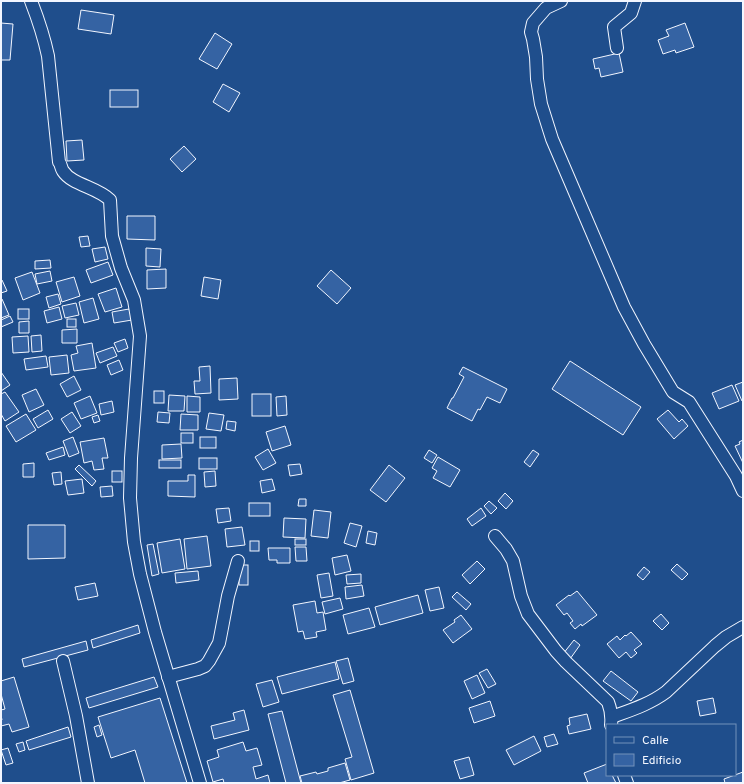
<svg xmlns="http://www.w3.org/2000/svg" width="744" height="784" font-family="Overpass,sans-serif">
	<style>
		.building { fill: #3563a3; stroke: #f2f6ff }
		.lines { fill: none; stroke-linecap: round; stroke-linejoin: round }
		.minor-casing { stroke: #f2f6ff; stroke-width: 14 }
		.minor { stroke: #1f4e8c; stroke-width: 12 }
	</style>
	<rect width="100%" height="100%" fill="#1f4e8c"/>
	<g class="building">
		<polygon points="81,10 114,15 111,34 78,29"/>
		<polygon points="1,23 13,24 10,60 1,60"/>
		<polygon points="685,23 694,47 676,53 675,50 663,54 658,40 669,36 666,30"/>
		<polygon points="215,33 232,44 217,69 199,59"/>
		<polygon points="619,53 623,72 601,77 599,68 595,69 593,59"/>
		<polygon points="223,84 240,93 229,112 213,102"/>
		<rect x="110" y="90" width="28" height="17"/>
		<polygon points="82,140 84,160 67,161 66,141"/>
		<polygon points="184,146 196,159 182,172 170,159"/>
		<polygon points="127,216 155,216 155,240 127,239"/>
		<polygon points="88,236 90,246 81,247 79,237"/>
		<polygon points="105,247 108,259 95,262 92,249"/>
		<polygon points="146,248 161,249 160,267 146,266"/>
		<polygon points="50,260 51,268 35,269 35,261"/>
		<polygon points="108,262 113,275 91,283 86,270"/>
		<polygon points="166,269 166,288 147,289 147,270"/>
		<polygon points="331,270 351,288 337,304 317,286"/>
		<polygon points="50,271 52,281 37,284 35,274"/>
		<polygon points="32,272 40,293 23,300 15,278"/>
		<polygon points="74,277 80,296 62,302 56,282"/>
		<polygon points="204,277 221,280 218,299 201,296"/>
		<polygon points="1,280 2,280 7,291 1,293"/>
		<polygon points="116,288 122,307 105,312 98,294"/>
		<polygon points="58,294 61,304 49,308 46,297"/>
		<polygon points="93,298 99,319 84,323 79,302"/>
		<polygon points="2,299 9,315 1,318 1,300"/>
		<polygon points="76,303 79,315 65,318 62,306"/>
		<polygon points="59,307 62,319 47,323 44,311"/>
		<rect x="18" y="309" width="11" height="10"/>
		<polygon points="129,309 132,320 114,323 112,312"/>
		<polygon points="10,316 13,322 1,327 1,320"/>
		<rect x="67" y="319" width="9" height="8"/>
		<polygon points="29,321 29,333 19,333 19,322"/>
		<polygon points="77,329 77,343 62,343 62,330"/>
		<polygon points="41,335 42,351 32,352 31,336"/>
		<polygon points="28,336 29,352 13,353 12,337"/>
		<polygon points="125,339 128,348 118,352 114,343"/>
		<polygon points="92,343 96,368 74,371 71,355 78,353 76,346"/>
		<polygon points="113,347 117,356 100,363 96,353"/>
		<polygon points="67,355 69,373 51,375 49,357"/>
		<polygon points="46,356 48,367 26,370 24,359"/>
		<polygon points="119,360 123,370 111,375 107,365"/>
		<polygon points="570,361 641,407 623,435 552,389"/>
		<polygon points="210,366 211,393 195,394 194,381 200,381 199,367"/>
		<polygon points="463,367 507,389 500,403 487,397 480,410 478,409 472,421 447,408 452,398 453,398 464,377 459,374"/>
		<polygon points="1,372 10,385 1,391"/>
		<polygon points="74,376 81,390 67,397 60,384"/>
		<polygon points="237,378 238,399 219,400 219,379"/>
		<polygon points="743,382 743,401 742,401 735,385"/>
		<polygon points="732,385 739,401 719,409 712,393"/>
		<polygon points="36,389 44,405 29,412 22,395"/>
		<rect x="154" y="391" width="10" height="12"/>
		<polygon points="5,392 19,412 5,421 1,414 1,394"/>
		<rect x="252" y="394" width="19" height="22"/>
		<polygon points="169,395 185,396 184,411 168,411"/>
		<polygon points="90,396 97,413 81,419 74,403"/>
		<polygon points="187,396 200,397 200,412 187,412"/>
		<polygon points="286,396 287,415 277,416 276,397"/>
		<polygon points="112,401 114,412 101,415 99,404"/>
		<polygon points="48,410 53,419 38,428 33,419"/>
		<polygon points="668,410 679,422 682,419 688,426 674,439 657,419"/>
		<polygon points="72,412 81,426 70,433 61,419"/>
		<polygon points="158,412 170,413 169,423 157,422"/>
		<polygon points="209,413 224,415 221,431 206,429"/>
		<polygon points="26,414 36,430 16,442 6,426"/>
		<polygon points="181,414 198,415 198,430 180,430"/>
		<polygon points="98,415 100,421 94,423 92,417"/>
		<polygon points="227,421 236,422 235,431 226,429"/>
		<polygon points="285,426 291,445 272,451 266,432"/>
		<rect x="181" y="433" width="12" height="10"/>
		<polygon points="73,437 79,453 69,457 63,441"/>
		<rect x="200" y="437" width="16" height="11"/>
		<polygon points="104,438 108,458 102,458 104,469 94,470 92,461 84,463 80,442"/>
		<polygon points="743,440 743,463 735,446 740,444 739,442"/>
		<polygon points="181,444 182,458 162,459 162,445"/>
		<polygon points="63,447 65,455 49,460 46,453"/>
		<polygon points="268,449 276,463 263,470 255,457"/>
		<polygon points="429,450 437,455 432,463 424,458"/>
		<polygon points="533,450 539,454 530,467 524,462"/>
		<polygon points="438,457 460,470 450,487 433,478 437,471 432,468"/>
		<rect x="199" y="458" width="18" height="11"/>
		<rect x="159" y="460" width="22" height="8"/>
		<polygon points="34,463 34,477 23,477 23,464"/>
		<polygon points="300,464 302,474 290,476 288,465"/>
		<polygon points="79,465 96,481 92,486 75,469"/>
		<polygon points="389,465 405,478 386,502 370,490"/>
		<rect x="112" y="471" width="10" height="11"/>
		<polygon points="215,471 216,486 205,487 204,472"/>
		<polygon points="61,472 62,484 54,485 52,473"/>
		<polygon points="188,475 195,475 195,497 168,496 168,481 188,481"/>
		<polygon points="82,479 84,493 68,495 65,481"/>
		<polygon points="272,479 275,490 262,493 260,481"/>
		<polygon points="112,486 113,496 101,497 100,487"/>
		<polygon points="505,493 513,501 506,509 498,501"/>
		<polygon points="299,499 306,499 306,506 298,506"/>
		<polygon points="489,501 497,508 491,514 484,506"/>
		<rect x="249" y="503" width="21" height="13"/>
		<polygon points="229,508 231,521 218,523 216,509"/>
		<polygon points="481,508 486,516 472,526 467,519"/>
		<polygon points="314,510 331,512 328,538 311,536"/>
		<polygon points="284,518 306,519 305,538 283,537"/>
		<polygon points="350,523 362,526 356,547 344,543"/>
		<polygon points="28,525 65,525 65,558 28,559"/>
		<polygon points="242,527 245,545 227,547 225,529"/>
		<polygon points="368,531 377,533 375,545 366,543"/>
		<polygon points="207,536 211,566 187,569 184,539"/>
		<polygon points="180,539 185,569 162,573 157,543"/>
		<rect x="295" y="539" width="11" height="6"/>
		<rect x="250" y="541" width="9" height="10"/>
		<polygon points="153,544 159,574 152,576 147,545"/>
		<polygon points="295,547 306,547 307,561 296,561"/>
		<polygon points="268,548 290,548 290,563 277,563 277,560 269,560"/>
		<polygon points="347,555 351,571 335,575 332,558"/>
		<polygon points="477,561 485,569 470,584 462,575"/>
		<polygon points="677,564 688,574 682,580 671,570"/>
		<rect x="239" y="565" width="9" height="20"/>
		<polygon points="644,567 650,572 643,580 637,575"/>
		<polygon points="198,571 199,580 176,583 175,573"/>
		<polygon points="329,573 333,596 321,598 317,575"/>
		<polygon points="361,574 361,583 347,584 346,575"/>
		<polygon points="95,583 98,596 78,600 75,587"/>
		<polygon points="362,585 364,596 346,599 345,587"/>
		<polygon points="439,587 444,608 430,611 425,590"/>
		<polygon points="577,591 597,615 582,626 581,624 575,629 570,623 573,621 567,613 564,615 556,605 569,595 570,596"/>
		<polygon points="457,592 471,604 466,610 452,597"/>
		<polygon points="418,595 423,613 380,625 375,607"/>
		<polygon points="340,598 343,609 325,614 322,602"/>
		<polygon points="315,601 317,613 323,612 326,630 316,632 317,637 305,639 303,631 298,632 293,605"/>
		<polygon points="369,608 375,627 348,634 343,615"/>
		<polygon points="661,614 669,623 662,630 653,621"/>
		<polygon points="461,615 472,629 453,643 443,630 455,622 454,620"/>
		<polygon points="138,625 140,633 93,648 91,640"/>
		<polygon points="631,632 642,644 634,650 637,653 631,658 626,652 619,658 607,644 617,636 620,640 625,635 626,636"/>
		<polygon points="574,640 580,645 570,659 563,654"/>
		<polygon points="86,641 88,650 24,667 22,659"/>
		<polygon points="348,658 354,681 343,684 336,661"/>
		<polygon points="335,662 339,679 282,694 277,677"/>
		<polygon points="487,669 496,684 488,688 479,673"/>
		<polygon points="611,671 638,692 631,701 603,681"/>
		<polygon points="477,675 485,693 472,699 464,681"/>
		<polygon points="14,677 29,727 12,732 9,724 1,726 1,720 2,720 1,715 1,710 5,709 1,694 1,681"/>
		<polygon points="154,677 158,687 89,708 86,698"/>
		<polygon points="272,680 279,702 263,707 256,684"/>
		<polygon points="350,690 374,773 351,780 345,759 352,757 333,695"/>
		<polygon points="160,698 187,783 145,783 135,750 111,758 98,717"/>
		<polygon points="713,698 716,713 700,716 697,701"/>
		<polygon points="490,701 495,716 474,723 469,708"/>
		<polygon points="244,710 249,730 214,739 211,726 235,720 233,713"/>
		<polygon points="282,711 301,783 286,783 268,714"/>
		<polygon points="587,714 591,729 569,734 567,726 570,725 569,718"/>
		<polygon points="99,725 102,735 97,737 94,727"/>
		<polygon points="68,727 71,737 29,750 26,741"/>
		<polygon points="554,734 558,744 547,747 544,737"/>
		<polygon points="534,736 541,751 514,765 506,750"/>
		<polygon points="23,742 25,750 19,752 16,744"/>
		<polygon points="243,742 246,751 257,748 262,765 253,767 256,779 268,775 270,783 224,783 223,779 213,782 207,761 219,757 217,750"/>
		<polygon points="8,748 13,763 6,765 1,750"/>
		<polygon points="469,757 474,775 460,779 454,761"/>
		<polygon points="345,763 350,780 339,783 302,783 300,776 316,772 317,774 328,771 328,768"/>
		<polygon points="607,764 607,775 612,775 616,783 588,783 584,773"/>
		<polygon points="743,772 743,783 725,783 724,779"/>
	</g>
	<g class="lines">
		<g class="minor-casing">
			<g id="minor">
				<path d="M31,1C38,19 44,37 48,56L59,162C61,164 61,168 63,171C72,185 97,187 110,200L112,236L121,268L134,300L140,336L131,458L130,498L134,542L140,574L155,632L200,783"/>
				<polyline points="561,1 546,8 533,23 531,32 533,39 536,57 537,79 541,104 552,139 624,307 644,344 673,392 689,402 736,476 743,491"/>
				<polyline points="617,48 614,27 631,13 635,1"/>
				<path d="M495,536L506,549L513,561L521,596L528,614L556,651L566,662L608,702C611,710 612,717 611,725"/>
				<polyline points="63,661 76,716 88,783"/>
				<polyline points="168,677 198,669 205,666 209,661 219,643 221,633 228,596 238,561"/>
				<path d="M612,717C631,710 650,704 666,692L715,646L726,637L743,627"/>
				<polyline points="624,775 627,783"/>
			</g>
		</g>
		<use href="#minor" class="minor"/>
	</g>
	<rect width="744" height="784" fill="none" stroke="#f2f6ff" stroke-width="4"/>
	<rect x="606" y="724" width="130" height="52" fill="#1f4e8c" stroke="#7391ba"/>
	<rect x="614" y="737" width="20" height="6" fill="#1f4e8c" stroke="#7391ba"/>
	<text x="642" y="744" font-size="12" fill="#f2f6ff">Calle</text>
	<rect x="614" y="754" width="20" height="12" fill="#3563a3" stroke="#7391ba"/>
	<text x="642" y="764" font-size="12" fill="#f2f6ff">Edificio</text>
</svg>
